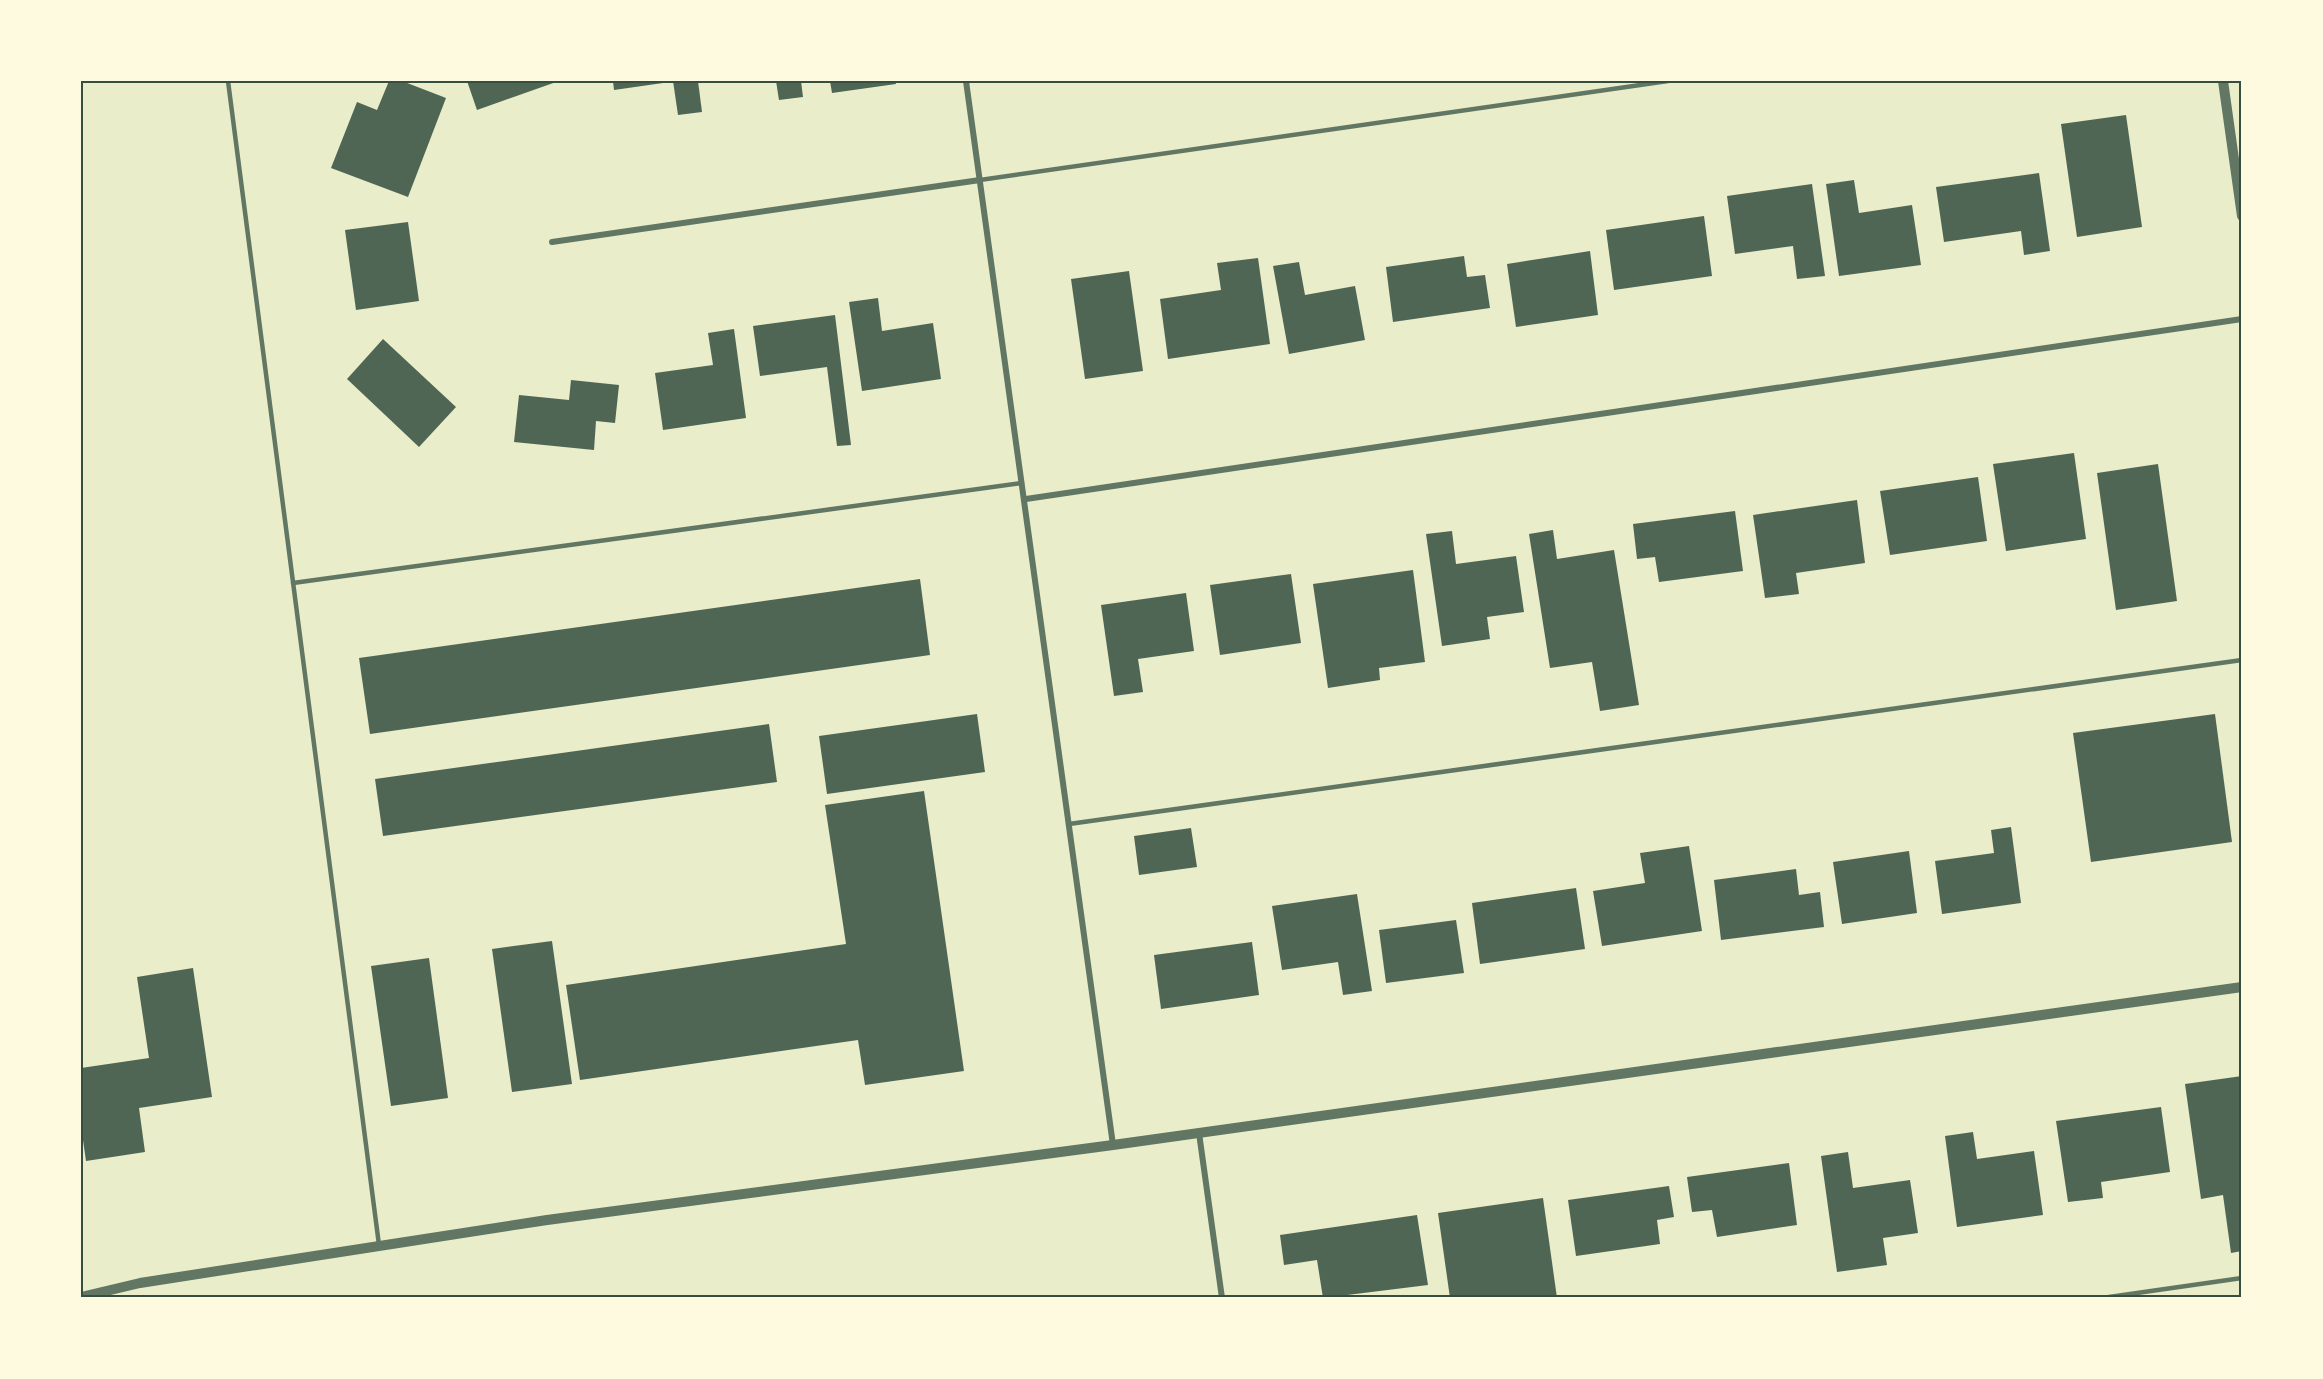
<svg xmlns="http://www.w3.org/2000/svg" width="2323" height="1379" font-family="Poppins,sans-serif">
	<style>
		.building { fill: #4f6655 }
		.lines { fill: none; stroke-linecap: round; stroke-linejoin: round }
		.service { stroke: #617663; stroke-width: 4.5 }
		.minor { stroke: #617663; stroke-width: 6 }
		.tertiary { stroke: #617663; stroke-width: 10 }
		.neatline { fill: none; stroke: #344e41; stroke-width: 2 }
	</style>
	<rect width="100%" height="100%" fill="#e9edc9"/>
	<g class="building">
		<polygon points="389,81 402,81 446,98 408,197 331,168 357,102 377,110"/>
		<polygon points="467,81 559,81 477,110"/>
		<polygon points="613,81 670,81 670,82 614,90"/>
		<polygon points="673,81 698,81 702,112 678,115"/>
		<polygon points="776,81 801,81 803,97 779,100"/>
		<polygon points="830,81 895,81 896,84 832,93"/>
		<polygon points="2126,115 2142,227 2077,237 2061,124"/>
		<polygon points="2039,173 2050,251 2024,255 2021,231 1944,242 1936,187"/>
		<polygon points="1854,180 1859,213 1912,205 1921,265 1839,276 1826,184"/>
		<polygon points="1812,184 1825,276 1797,279 1793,246 1735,254 1727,196"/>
		<polygon points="1704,216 1712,276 1614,290 1606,230"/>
		<polygon points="408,222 419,301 356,310 345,230"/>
		<polygon points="1590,251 1598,315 1516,327 1507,264"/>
		<polygon points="1464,256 1467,277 1485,275 1490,308 1393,322 1386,267"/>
		<polygon points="1258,258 1270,344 1168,359 1160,299 1221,290 1217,263"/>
		<polygon points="1299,262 1305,295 1355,286 1365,340 1289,354 1273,266"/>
		<polygon points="1129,271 1143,371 1085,379 1071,279"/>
		<polygon points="878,298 882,331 933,323 941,379 862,391 849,302"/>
		<polygon points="835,315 851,445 837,446 827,367 760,376 753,326"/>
		<polygon points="734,329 746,418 663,430 655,373 713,365 708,333"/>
		<polygon points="383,339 456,407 419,447 347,379"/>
		<polygon points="571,380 619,385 615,423 596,421 594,450 514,442 519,395 569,400"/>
		<polygon points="2074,453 2086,539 2006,551 1993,464"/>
		<polygon points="2158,464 2177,601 2116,610 2097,473"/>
		<polygon points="1978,477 1987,541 1890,555 1880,491"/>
		<polygon points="1857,500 1865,563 1796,573 1799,594 1765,598 1753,515"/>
		<polygon points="1735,511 1743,571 1659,582 1655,557 1637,559 1633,524"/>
		<polygon points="1553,530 1557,559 1614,550 1639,705 1600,711 1592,662 1550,668 1529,534"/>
		<polygon points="1452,531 1456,564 1516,556 1524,612 1487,617 1490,639 1442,646 1426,534"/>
		<polygon points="1413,570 1425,662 1379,668 1380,680 1328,688 1313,584"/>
		<polygon points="1291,574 1301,643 1220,655 1210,585"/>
		<polygon points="920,579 930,655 370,734 359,658"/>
		<polygon points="1186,593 1194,651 1138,659 1143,692 1114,696 1101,605"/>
		<polygon points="977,714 985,772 827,794 819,736"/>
		<polygon points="2215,714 2232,842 2091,862 2073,733"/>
		<polygon points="769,724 777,782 383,836 375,779"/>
		<polygon points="924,791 964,1071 865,1085 858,1040 580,1080 566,985 846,944 825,805"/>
		<polygon points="2011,827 2021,903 1942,914 1935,861 1994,853 1991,830"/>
		<polygon points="1191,828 1197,867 1139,875 1134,836"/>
		<polygon points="1689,846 1702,931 1602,946 1593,891 1645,883 1640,853"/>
		<polygon points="1909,851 1917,913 1842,924 1833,862"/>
		<polygon points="1796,869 1799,895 1820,892 1824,927 1721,940 1714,880"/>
		<polygon points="1576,888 1585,949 1480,964 1472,903"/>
		<polygon points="1357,894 1372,991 1343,995 1338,962 1282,970 1272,906"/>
		<polygon points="1456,920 1464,973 1386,983 1379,930"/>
		<polygon points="552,941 572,1084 512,1092 492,949"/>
		<polygon points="1252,942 1259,995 1161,1009 1154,955"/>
		<polygon points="429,958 448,1098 391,1106 371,966"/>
		<polygon points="193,968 212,1097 139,1108 145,1152 86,1161 81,1126 81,1068 149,1058 137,977"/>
		<polygon points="2242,1076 2242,1251 2231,1253 2223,1195 2201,1199 2185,1084"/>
		<polygon points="2161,1107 2170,1172 2101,1182 2103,1198 2068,1202 2056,1121"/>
		<polygon points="1973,1132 1977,1159 2034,1151 2043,1215 1957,1227 1945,1136"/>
		<polygon points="1848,1152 1853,1188 1910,1180 1918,1233 1883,1238 1887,1265 1837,1272 1821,1156"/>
		<polygon points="1789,1163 1797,1225 1717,1237 1712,1210 1692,1212 1687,1177"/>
		<polygon points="1669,1186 1674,1217 1657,1220 1660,1244 1576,1256 1568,1200"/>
		<polygon points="1543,1198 1557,1298 1450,1298 1438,1213"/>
		<polygon points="1417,1215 1428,1285 1323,1298 1317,1260 1284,1265 1280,1235"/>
	</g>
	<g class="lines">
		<g class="service">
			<polyline points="228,81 379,1245"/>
			<polyline points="980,180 1668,81"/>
			<polyline points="293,583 1022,483"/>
			<polyline points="1069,824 2242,660"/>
			<polyline points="2102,1298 2242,1278"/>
		</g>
		<g class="minor">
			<polyline points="966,81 1113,1145"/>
			<polyline points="552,242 980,180"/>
			<polyline points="1026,499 2242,319"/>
			<polyline points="1199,1133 1222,1298"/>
		</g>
		<g class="tertiary">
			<polyline points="2223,81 2242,216"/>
			<polyline points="81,1297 140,1283 547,1220 1113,1145 2242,987"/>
		</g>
	</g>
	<rect width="2323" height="1379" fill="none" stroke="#fefae0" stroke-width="165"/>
	<rect x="82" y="82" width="2158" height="1214" class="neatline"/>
</svg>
